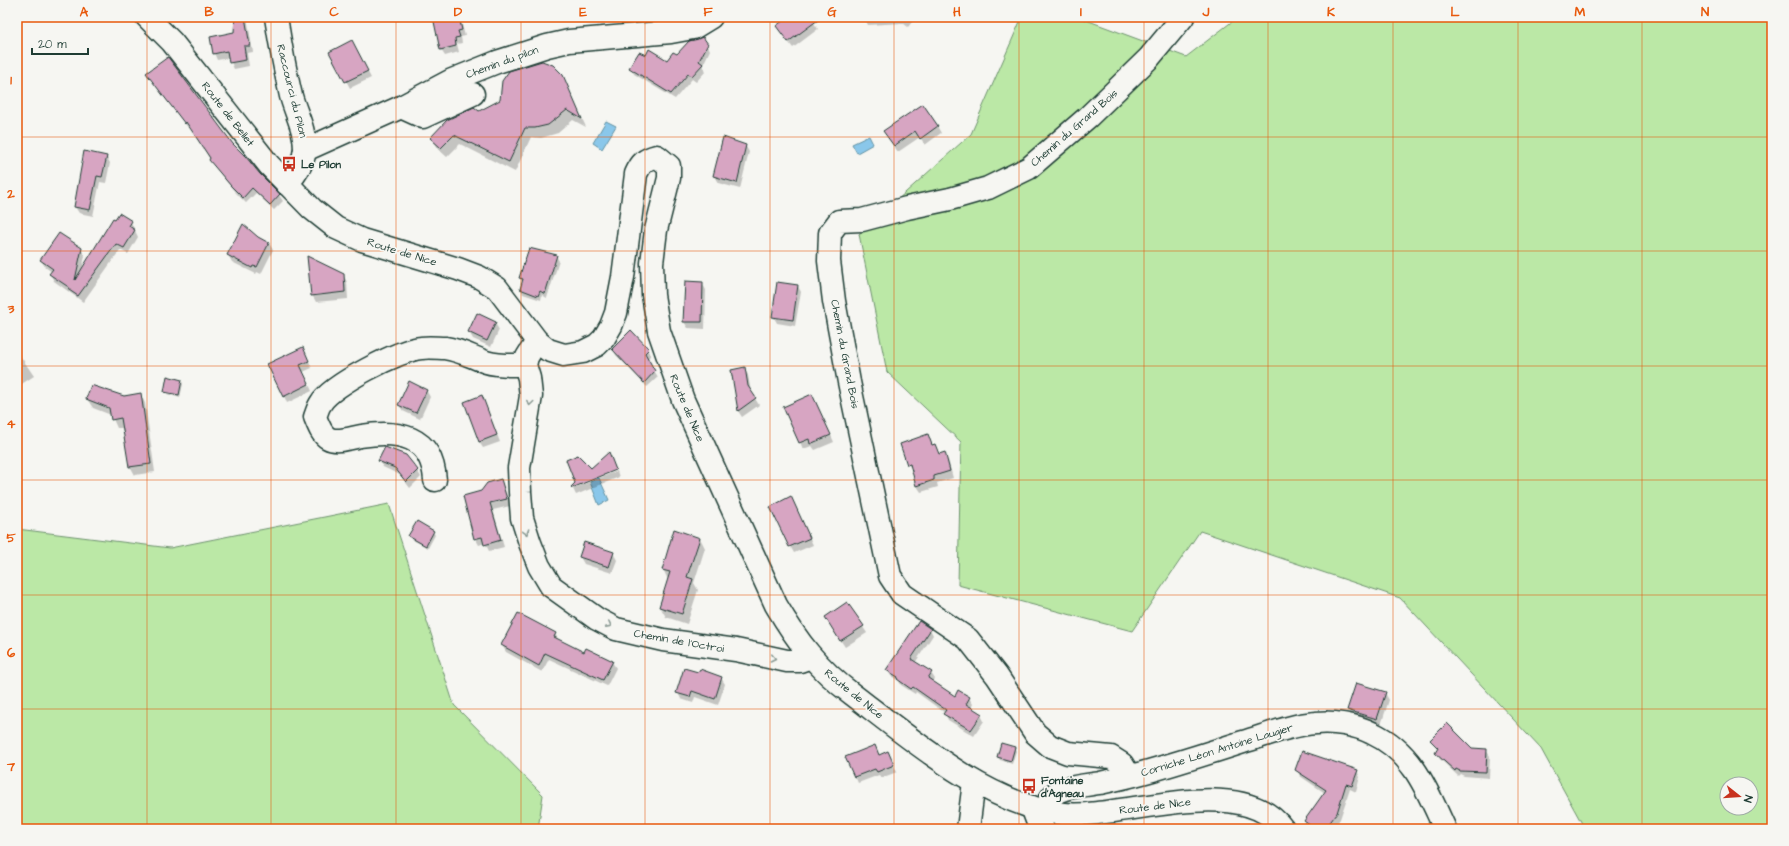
<svg xmlns="http://www.w3.org/2000/svg" width="1789" height="846" font-family="'Architects Daughter',sans-serif">
	<style>
		.green { fill: #bbe8a6; stroke: #6d926d; fill-rule: evenodd }
		.water { fill: #8ac7ea; stroke: #5f90a1 }
		.shadow { fill: #0003 }
		.building { fill: #d7a5c2; stroke: #1f3d34 }
		.lines { fill: none; stroke-linecap: round; stroke-linejoin: round }
		.minor-casing { stroke: #1f3d34; stroke-width: 25 }
		.major-casing { stroke: #1f3d34; stroke-width: 25 }
		.minor { stroke: #f6f6f2; stroke-width: 22 }
		.major { stroke: #f6f6f2; stroke-width: 22 }
		.oneway { stroke: #8a9a93 }
		.grid { fill: none; stroke: #e8590c; stroke-width: 1; stroke-opacity: 0.55 }
		.labels { text-anchor: middle; dominant-baseline: central; stroke-width: 3.5; stroke-linejoin: round; paint-order: stroke }
		.street-label { font-size: 11px; fill: #1f3d34; stroke: #f6f6f2 }
		.poi-label { font-size: 11px; font-weight: bold; fill: #1f3d34; stroke: #f6f6f2; text-anchor: start }
		.neatline { fill: none; stroke: #e8590c; stroke-width: 1.5 }
		.grid-label { font-size: 13px; text-anchor: middle; font-weight: bold; fill: #e8590c }
	</style>
	<rect width="100%" height="100%" fill="#f6f6f2"/>
	<filter id="ink" filterUnits="userSpaceOnUse"><feTurbulence type="fractalNoise" baseFrequency=".025" numOctaves="2"/><feDisplacementMap in="SourceGraphic" scale="8" xChannelSelector="R" yChannelSelector="G"/><feConvolveMatrix kernelMatrix="1 2 1 2 8 2 1 2 1" color-interpolation-filters="sRGB"/></filter>
	<g filter="url(#ink)">
		<g class="green">
			<path d="M1022,17H1078L1186,57L1238,17H1772V829H1585L1541,749L1400,598L1200,531L1132,631L958,585L961,442L887,372L859,234L971,134ZM1727,784H1751V808H1727Z"/>
			<polygon points="389,504 454,705 543,795 538,829 17,829 17,529 170,548"/>
		</g>
		<g class="water">
			<polygon points="606,121 616,126 602,149 593,143"/>
			<polygon points="869,136 873,144 857,153 852,144"/>
			<polygon points="599,478 609,500 599,505 590,482"/>
		</g>
		<g class="shadow">
			<polygon points="236,17 247,17 253,52 247,53 249,66 234,69 229,58 217,60 214,53 235,33"/>
			<polygon points="434,17 460,17 465,36 461,37 462,43 457,44 459,52 445,56 441,50"/>
			<polygon points="793,17 810,17 818,29 793,48 781,33"/>
			<polygon points="869,17 916,17 908,27 903,23 868,25 865,19"/>
			<polygon points="707,44 710,50 703,65 706,71 696,82 692,79 675,99 634,74 631,68 668,62 677,55"/>
			<polygon points="355,48 371,78 350,88 331,52"/>
			<polygon points="562,75 586,127 573,120 558,133 541,138 531,137 515,172 460,144 447,157 437,148 431,138 501,100"/>
			<polygon points="151,79 232,145 279,195 283,201 274,210 256,193 246,203 235,192 214,166 190,126 189,129"/>
			<polygon points="937,126 941,133 925,145 920,137 898,152 884,132"/>
			<polygon points="745,145 749,152 740,189 718,183 714,176"/>
			<polygon points="106,156 110,163 106,183 100,182 93,216 79,213 75,207"/>
			<polygon points="131,222 138,237 128,254 120,250 83,302 54,281 50,274 52,272 45,267 41,260 81,249 85,256 82,270"/>
			<polygon points="257,238 269,243 273,250 261,274 257,272 256,274 232,262 228,255"/>
			<polygon points="556,256 559,261 547,298 542,295 541,300 523,294 521,289 523,283 520,278"/>
			<polygon points="343,275 347,282 348,299 316,302 312,295"/>
			<polygon points="702,283 706,290 705,329 688,328 684,322"/>
			<polygon points="798,286 801,292 795,326 777,323 773,316"/>
			<polygon points="495,323 499,330 491,347 473,339 469,332"/>
			<polygon points="303,348 312,368 303,372 312,391 287,403 284,396"/>
			<polygon points="613,349 648,350 651,355 647,359 658,377 647,387 616,355"/>
			<polygon points="17,351 34,376 17,387"/>
			<polygon points="744,369 748,375 751,392 759,405 742,417 738,411"/>
			<polygon points="182,381 183,384 180,398 167,394 165,391"/>
			<polygon points="426,390 430,397 420,419 403,411 399,405"/>
			<polygon points="140,394 145,403 155,472 135,475 130,466 124,428 117,428 111,415 93,408 87,399"/>
			<polygon points="482,396 500,442 483,448 479,442"/>
			<polygon points="816,402 834,442 815,450 812,446 803,449 800,442"/>
			<polygon points="928,435 933,446 935,445 940,455 944,454 948,460 953,478 937,483 938,487 921,492 917,486 913,471 908,464"/>
			<polygon points="609,454 616,469 577,485 577,487 617,471 619,477 576,495 572,487"/>
			<polygon points="379,461 417,470 421,477 410,488 400,475 383,467"/>
			<polygon points="500,480 504,487 510,506 493,510 504,547 489,551 485,543 479,545 475,538 482,492"/>
			<polygon points="794,504 813,545 794,553 790,546"/>
			<polygon points="433,532 435,535 428,548 411,539 409,536"/>
			<polygon points="700,538 705,548 694,583 698,590 687,624 666,617 660,607 668,580 663,569"/>
			<polygon points="613,553 617,560 612,573 584,564 580,557"/>
			<polygon points="847,603 867,633 845,647 829,623"/>
			<polygon points="518,614 555,634 559,641 585,653 612,662 616,668 607,686 549,659 542,672 506,652 502,645"/>
			<polygon points="930,629 933,635 915,663 931,673 935,679 932,682 955,697 969,698 973,704 971,708 981,715 984,721 974,736 948,720 945,713 916,692 915,694 901,685 899,681 891,676 887,670"/>
			<polygon points="721,678 725,684 718,705 695,697 693,703 681,699 678,693"/>
			<polygon points="1385,693 1389,700 1381,725 1352,716 1348,710"/>
			<polygon points="1431,740 1472,749 1486,750 1490,756 1489,778 1464,776 1460,774 1458,776 1440,759 1436,753 1438,749"/>
			<polygon points="874,746 879,756 891,759 897,772 881,778 879,775 858,783 847,757"/>
			<polygon points="1014,748 1016,751 1012,764 1000,760 998,757"/>
			<polygon points="1297,770 1357,771 1360,777 1356,792 1350,789 1340,819 1333,829 1312,829 1309,827 1305,821 1325,793 1300,776"/>
		</g>
		<g class="building">
			<polygon points="235,17 245,17 250,46 244,46 246,60 229,63 227,51 213,54 210,37 234,32"/>
			<polygon points="433,17 459,17 462,30 458,31 460,37 455,38 456,46 440,50"/>
			<polygon points="788,17 822,17 788,42 776,26"/>
			<polygon points="703,37 708,44 699,61 703,64 692,76 688,74 671,94 629,68 639,52 646,55 649,49 667,60 673,52 677,54 689,41"/>
			<polygon points="352,40 368,71 345,82 329,52"/>
			<polygon points="168,57 233,144 246,157 260,174 280,194 270,205 252,188 243,198 231,186 209,160 210,158 186,122 185,124 146,73"/>
			<polygon points="542,61 553,65 563,75 582,119 567,110 548,125 535,128 525,128 509,162 454,135 441,148 430,138 447,120 474,107 479,111 500,100 502,81 509,71"/>
			<polygon points="923,104 938,126 920,139 915,131 894,146 883,131"/>
			<polygon points="723,137 746,145 737,183 713,176"/>
			<polygon points="84,151 107,156 102,177 97,176 90,210 74,207"/>
			<polygon points="119,213 132,221 129,226 135,230 124,248 116,244 78,296 69,290 70,288 49,274 53,269 40,260 59,233 82,248 75,280 113,218 115,219"/>
			<polygon points="243,224 258,237 269,243 257,267 253,266 252,268 227,255"/>
			<polygon points="529,248 557,255 545,294 540,291 538,296 520,289 523,279 519,278"/>
			<polygon points="307,256 344,274 345,292 311,296"/>
			<polygon points="685,281 703,282 702,322 683,322"/>
			<polygon points="777,282 798,285 793,320 772,317"/>
			<polygon points="477,313 496,322 487,341 468,332"/>
			<polygon points="631,330 649,349 645,353 655,371 644,383 612,349"/>
			<polygon points="303,347 309,361 300,365 309,384 283,397 267,364"/>
			<polygon points="745,367 748,386 756,398 738,411 731,370"/>
			<polygon points="167,376 182,380 179,395 164,392"/>
			<polygon points="409,381 427,390 416,413 398,405"/>
			<polygon points="91,385 124,396 141,393 151,464 129,467 121,418 111,420 109,408 86,399"/>
			<polygon points="812,394 831,435 810,444 809,439 799,443 783,407"/>
			<polygon points="482,395 497,435 479,442 464,402"/>
			<polygon points="928,434 932,445 935,444 939,454 945,452 950,471 934,476 934,480 916,486 910,464 907,465 900,444"/>
			<polygon points="385,447 406,455 418,470 406,482 395,468 378,461"/>
			<polygon points="609,452 616,470 572,488 571,487 575,483 566,460 578,455 591,468"/>
			<polygon points="501,479 507,499 490,503 501,540 484,545 482,537 474,539 463,496 481,491 487,483"/>
			<polygon points="791,496 810,538 789,547 770,507"/>
			<polygon points="417,521 434,531 426,546 408,536"/>
			<polygon points="674,529 700,538 687,577 693,579 682,614 659,607 670,572 662,570"/>
			<polygon points="584,542 614,552 609,567 579,557"/>
			<polygon points="847,602 864,626 840,641 825,617"/>
			<polygon points="518,613 556,633 554,637 584,652 586,648 613,661 603,680 545,653 539,666 501,645"/>
			<polygon points="919,621 931,629 911,659 932,672 928,678 955,696 958,690 970,697 966,704 982,714 971,730 943,714 946,710 913,687 911,689 897,679 898,677 886,670"/>
			<polygon points="684,668 698,672 700,669 722,677 715,699 692,691 690,697 676,693"/>
			<polygon points="1356,683 1386,692 1377,719 1347,710"/>
			<polygon points="1447,723 1472,748 1487,749 1486,772 1460,771 1456,769 1455,771 1435,753 1438,748 1430,740"/>
			<polygon points="1001,743 1015,747 1011,761 997,757"/>
			<polygon points="875,745 879,755 888,751 894,765 877,772 875,769 854,777 845,757"/>
			<polygon points="1302,751 1358,770 1352,786 1346,784 1337,813 1325,829 1315,829 1304,821 1326,790 1295,770"/>
		</g>
		<g class="lines">
			<g class="minor-casing">
				<g id="minor">
					<path d="M276,17C280,43 285,70 291,96C296,114 305,129 305,149C304,163 296,174 287,184"/>
					<polyline points="401,107 423,117 473,94"/>
					<polyline points="305,150 401,107 452,80 497,62 547,46 569,41 671,32 693,28 711,17"/>
					<polyline points="537,341 527,357 525,365 529,378 531,396 519,468 520,492 522,518 530,543 539,566 551,586 597,619 616,629 663,640 736,650 787,661 800,661 811,657"/>
					<path d="M435,480C432,435 398,430 361,436C350,438 337,443 328,438C321,434 318,424 315,417C317,412 318,407 321,403C331,385 400,350 421,348C429,347 438,348 445,348C460,350 472,357 486,362C498,366 512,365 525,365"/>
					<polyline points="1129,775 1122,764 1111,757 1068,753 1050,746 1035,733 997,676 968,639 902,594 890,576 849,382 834,301 829,261 830,233 839,221 862,220 907,208 950,199 988,188 1029,168 1088,117 1114,92 1149,58 1183,17"/>
					<polyline points="1032,807 1038,823 1043,829"/>
					<path d="M1046,810C1048,802 1051,795 1059,791C1071,786 1087,785 1100,783C1114,780 1128,777 1142,773C1175,764 1209,753 1243,742C1267,735 1290,725 1316,723C1334,721 1356,725 1372,733C1413,752 1427,790 1445,829"/>
					<polyline points="968,829 974,782"/>
				</g>
			</g>
			<g class="major-casing">
				<path id="major" d="M147,17L172,42L269,165L312,209L336,228L362,240L458,269L479,277L497,288L537,341L548,350L564,355L583,352L597,345L604,338L611,326L616,313L623,277L636,174C641,163 645,159 657,156L669,166V178L656,230L652,263L653,295L659,331L683,400L776,605C797,641 818,669 852,694C911,739 987,805 1063,814C1122,820 1241,771 1283,829"/>
			</g>
			<use href="#minor" class="minor"/>
			<use href="#major" class="major"/>
		</g>
		<defs><path id="oneway-chevron" d="M-2-3.5L2.5 0L-2 3.5" fill="none" stroke-width="1.6" stroke-linecap="round" stroke-linejoin="round"/></defs>
		<g class="oneway">
			<use href="#oneway-chevron" transform="translate(530 403) rotate(98)"/>
			<use href="#oneway-chevron" transform="translate(526 532) rotate(72)"/>
			<use href="#oneway-chevron" transform="translate(609 625) rotate(27)"/>
			<use href="#oneway-chevron" transform="translate(773 658) rotate(12)"/>
		</g>
	</g>
	<path class="grid" d="M147,17V829M271,17V829M396,17V829M521,17V829M645,17V829M770,17V829M894,17V829M1019,17V829M1144,17V829M1268,17V829M1393,17V829M1518,17V829M1642,17V829M17,137H1772M17,251H1772M17,366H1772M17,480H1772M17,595H1772M17,709H1772"/>
	<defs>
		<g id="bus-bare" transform="scale(1.2)"><path d="M-5-6H5V4H4V6H2V4H-2V6H-4V4H-5ZM-3.5-4V0h7V-4ZM-3.5 1.2v1.5H-2V1.2ZM2 1.2v1.5H3.5V1.2Z" fill="#c8321e" stroke="#f6f6f2" stroke-width="2.5" paint-order="stroke"/></g>
	</defs>
	<g fill-rule="evenodd">
		<use href="#bus-bare" x="289" y="164"/>
		<use href="#bus-bare" x="1029" y="786"/>
	</g>
	<g class="labels">
		<g class="street-label">
			<text transform="translate(502 62) rotate(-20)">Chemin du pilon</text>
			<text transform="translate(292 91) rotate(76)">Raccourci du Pilon</text>
			<text transform="translate(228 114) rotate(52)">Route de Bellet</text>
			<text transform="translate(1074 128) rotate(-41)">Chemin du Grand Bois</text>
			<text transform="translate(402 252) rotate(17)">Route de Nice</text>
			<text transform="translate(845 354) rotate(79)">Chemin du Grand Bois</text>
			<text transform="translate(687 408) rotate(67)">Route de Nice</text>
			<text transform="translate(679 641) rotate(10)">Chemin de l'Octroi</text>
			<text transform="translate(854 694) rotate(39)">Route de Nice</text>
			<text transform="translate(1217 750) rotate(-17)">Corniche Léon Antoine Laugier</text>
			<text transform="translate(1155 806) rotate(-7)">Route de Nice</text>
		</g>
		<g class="poi-label">
			<text x="301" y="164">Le Pilon</text>
			<text x="1041" y="780">Fontaine<tspan x="1041" dy="13">d'Agneau</tspan></text>
		</g>
	</g>
	<rect width="1789" height="846" fill="none" stroke="#f6f6f2" stroke-width="44"/>
	<g transform="translate(1739 796) rotate(107)"><circle r="19" fill="#f6f6f2" stroke="#a0aca6"/>
	<path d="M0-3L7 15L0 10L-7 15Z" fill="#c8321e"/>
	<text y="-6" font-size="11" font-weight="bold" text-anchor="middle" fill="#1f3d34">N</text>
	</g>
	<path d="M32 48v6h56v-6" fill="none" stroke="#1f3d34" stroke-width="2"/>
	<text x="38" y="48" font-size="12" fill="#1f3d34" stroke="#f6f6f2" stroke-width="3" paint-order="stroke">20 m</text>
	<rect x="22" y="22" width="1745" height="802" class="neatline"/>
	<g class="grid-label">
		<text x="84" y="16">A</text>
		<text x="209" y="16">B</text>
		<text x="334" y="16">C</text>
		<text x="458" y="16">D</text>
		<text x="583" y="16">E</text>
		<text x="708" y="16">F</text>
		<text x="832" y="16">G</text>
		<text x="957" y="16">H</text>
		<text x="1081" y="16">I</text>
		<text x="1206" y="16">J</text>
		<text x="1331" y="16">K</text>
		<text x="1455" y="16">L</text>
		<text x="1580" y="16">M</text>
		<text x="1705" y="16">N</text>
		<text x="11" y="84">1</text>
		<text x="11" y="198">2</text>
		<text x="11" y="313">3</text>
		<text x="11" y="428">4</text>
		<text x="11" y="542">5</text>
		<text x="11" y="657">6</text>
		<text x="11" y="771">7</text>
	</g>
</svg>
